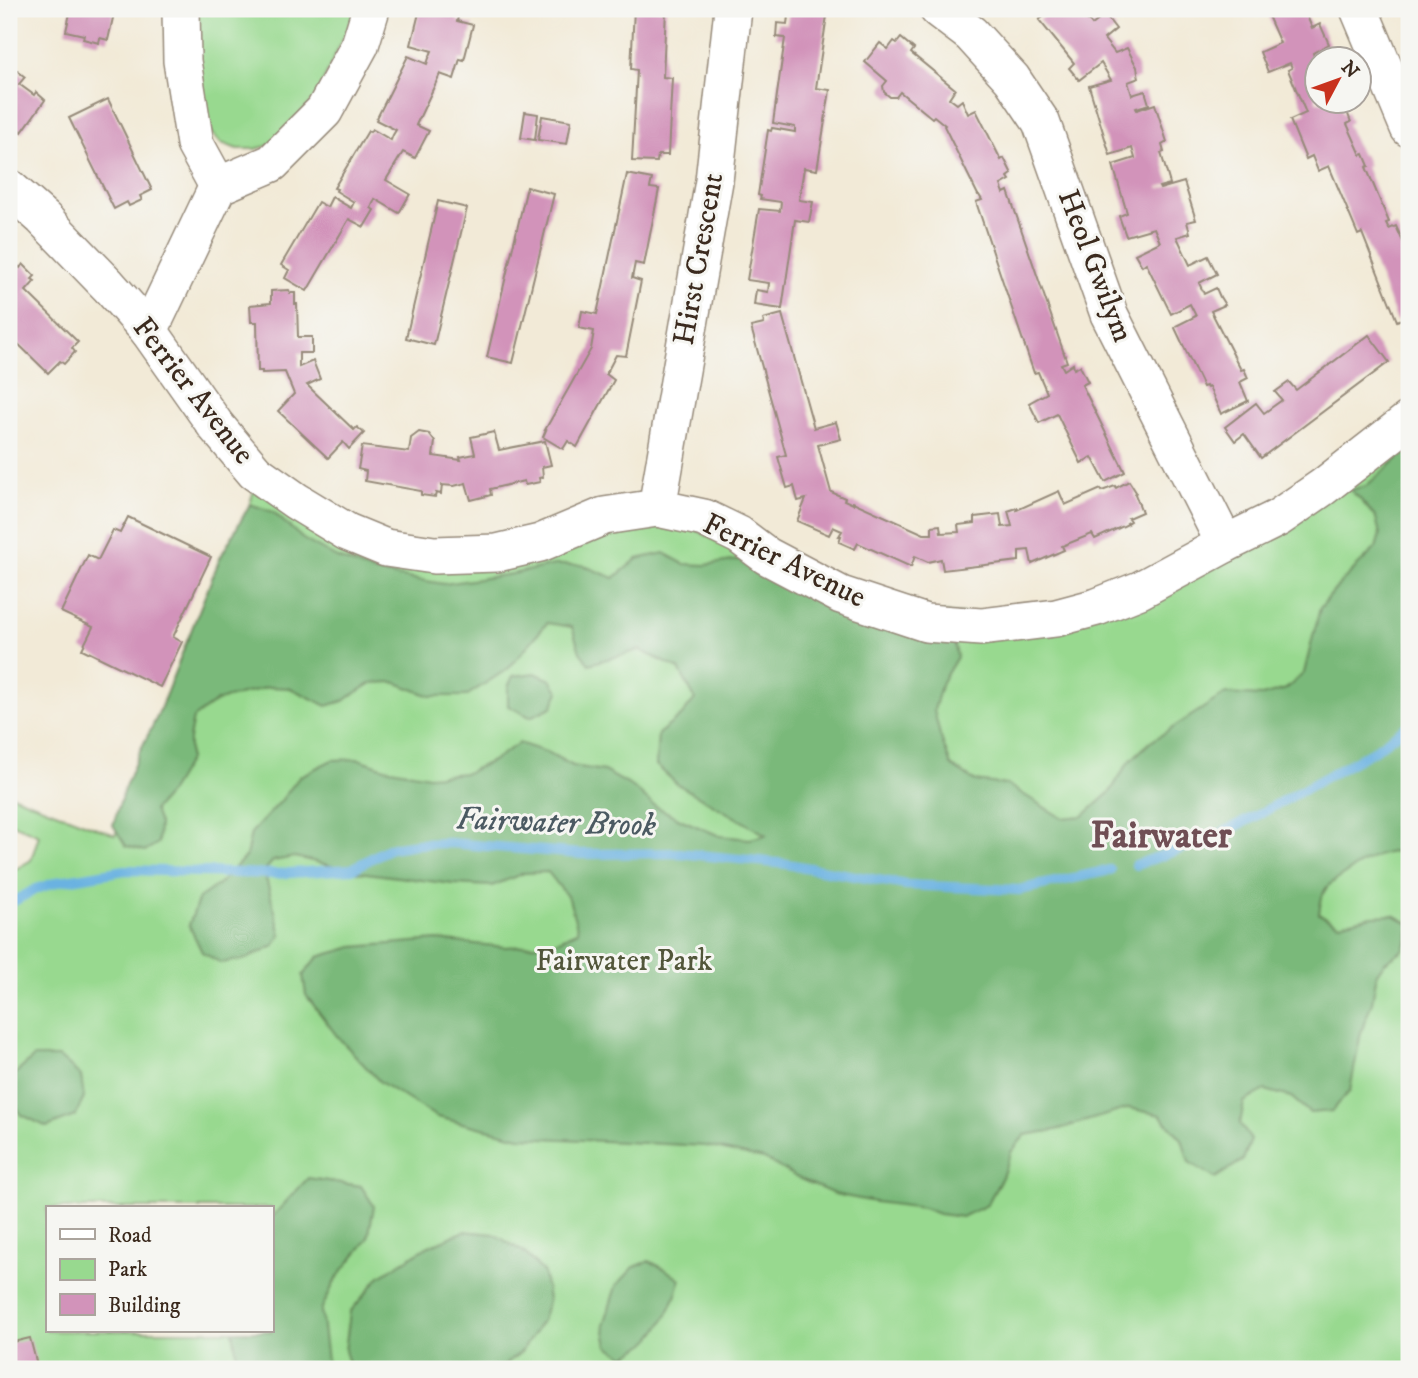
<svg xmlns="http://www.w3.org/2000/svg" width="1418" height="1378" font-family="'IM FELL DW Pica',serif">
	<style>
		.green { fill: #98d98f; stroke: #6a8256; stroke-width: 2; fill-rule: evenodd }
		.forest { fill: #7ab97a; stroke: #5a724c; stroke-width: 2 }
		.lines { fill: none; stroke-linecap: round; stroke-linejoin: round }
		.stream { stroke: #6ab2e1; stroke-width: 10 }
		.building { fill: #d293ba }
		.street-casing { stroke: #968a7a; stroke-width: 40 }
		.street { stroke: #fff; stroke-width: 37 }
		.labels { text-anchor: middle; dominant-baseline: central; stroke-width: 6; stroke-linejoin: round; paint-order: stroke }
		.street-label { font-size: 30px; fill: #3b2a1e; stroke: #f6f6f2 }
		.park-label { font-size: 30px; fill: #52563a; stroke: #f6f6f2 }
		.water-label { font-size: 32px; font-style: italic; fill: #4b5a62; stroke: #f6f6f2 }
		.district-label { font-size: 37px; font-weight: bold; fill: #704f55; stroke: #f6f6f2 }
	</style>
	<rect width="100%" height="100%" fill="#f6f6f2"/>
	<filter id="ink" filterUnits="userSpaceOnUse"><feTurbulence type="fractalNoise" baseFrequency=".0143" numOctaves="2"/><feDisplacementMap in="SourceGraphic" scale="14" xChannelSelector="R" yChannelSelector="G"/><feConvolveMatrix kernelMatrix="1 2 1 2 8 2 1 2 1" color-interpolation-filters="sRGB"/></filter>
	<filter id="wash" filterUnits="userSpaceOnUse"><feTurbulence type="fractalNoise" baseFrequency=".00686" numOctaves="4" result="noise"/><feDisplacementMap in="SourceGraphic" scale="28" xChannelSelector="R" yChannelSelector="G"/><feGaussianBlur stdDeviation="1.57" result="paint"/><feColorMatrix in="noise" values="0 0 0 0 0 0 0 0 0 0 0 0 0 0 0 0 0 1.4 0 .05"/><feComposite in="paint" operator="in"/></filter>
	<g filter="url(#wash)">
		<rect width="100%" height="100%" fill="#f2ead7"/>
		<g class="green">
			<polygon points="194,9 357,9 315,99 268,146 255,149 237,149 221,143 211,133 205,119"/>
			<path d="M1409,438V1369H9V873L31,860L39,835L9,822V794L115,835L241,532L254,490L434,555L657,508L839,609L1056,618ZM47,1208H271V1331H47Z"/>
		</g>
		<g class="forest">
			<path d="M1409,449V852C1384,847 1356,866 1336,880C1333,883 1329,884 1327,887C1321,894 1320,906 1319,914L1339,924L1372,916L1394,915L1407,922L1409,926V937L1403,950L1385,962L1377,973L1372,1002L1361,1032L1350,1091L1332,1111L1310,1113L1291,1097L1265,1090L1244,1102L1240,1124L1251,1140L1243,1160L1215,1178L1189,1162L1182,1139L1160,1115L1129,1108L1056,1130L1025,1135L1011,1152L1002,1177L987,1205L962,1217L939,1214L923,1208L875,1202L834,1194L798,1178L764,1159L706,1146L520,1137L437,1117L380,1082L337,1036L306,995L303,975L318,957L353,947L437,940L505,947L551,944L578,931L569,899L548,872L524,873L492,886L453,884L358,872L295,857L273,861L264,871L281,934L274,946L246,959L221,963L202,952L189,925L199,898L219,884L246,856L251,833L280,802L300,776L332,760L359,759L385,768L429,776L466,773L492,761L519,743L549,753L573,766L604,771L633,787L653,805L682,820L720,836L750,839L766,835L677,784L656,765L658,734L682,715L695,699L679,669L640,650L589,664L580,652L572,627L547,623L509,668L466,696H430L394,682L372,683L343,701L327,706L290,688L268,687L217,701L193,718L189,739V760L169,793L154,810L159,824L158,843L145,851L126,846L113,825L124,789L139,753L156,719L220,558L250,504L273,512L303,539L337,558L377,573L444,584L512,574L554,565H582L614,578L637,559L664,553L684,564L705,565L767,556L954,639L957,657L942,682L934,710L940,735L951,765L975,781L1008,785L1062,818L1083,816L1110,792L1128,763L1149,743L1225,694L1262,696L1286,689L1304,673L1320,608L1342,581L1376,548L1380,534L1376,518L1359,498L1350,490L1366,486Z"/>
			<polygon points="535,673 551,680 559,692 552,707 530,717 508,706 508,687 513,676"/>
			<polygon points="34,1057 59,1057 81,1076 84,1098 75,1116 47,1127 22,1115 9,1097 15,1074"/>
			<polygon points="308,1178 361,1186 374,1206 368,1239 336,1279 321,1310 328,1369 239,1369 233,1331 271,1331 271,1218"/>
			<polygon points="464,1231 494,1234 525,1253 544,1273 548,1300 542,1321 521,1352 499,1369 351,1369 345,1351 350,1312 380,1276 427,1247"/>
			<path d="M649,1261L665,1269L680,1280C676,1300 661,1331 645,1344C639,1348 632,1352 625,1356L608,1346L604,1325L616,1286L634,1267Z"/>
		</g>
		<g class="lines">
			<g class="stream">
				<polyline points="1136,865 1218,835 1256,816 1373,751 1409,725"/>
				<polyline points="9,904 36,889 60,881 125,870 275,874 352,869 390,848 417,844 450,843 581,854 680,853 787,864 906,885 1019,890 1110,870"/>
			</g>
		</g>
		<g id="blocks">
			<g class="building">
				<polygon points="71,9 115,9 108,40 100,38 99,43 83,39 84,35 66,31"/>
				<polygon points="420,9 460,9 457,21 473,25 464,60 460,59 454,79 440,74 416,125 429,131 415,158 403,152 386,180 410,194 399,213 375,199 371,208 374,210 364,227 349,219 307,291 285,278 289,270 281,265 318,202 327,207 332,197 351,208 354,202 336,191 337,189 334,188 368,131 370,132 372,129 391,140 393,135 396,130 376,120 408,56 427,64 429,58 432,51 411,45"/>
				<polygon points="634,9 666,9 663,77 672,78 668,155 658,155 657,162 632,161 637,70 631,69"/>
				<polygon points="789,9 828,9 816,88 830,90 817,170 804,168 799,200 813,202 809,222 795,220 782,309 754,305 756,290 768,292 769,283 747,280 759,209 780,211 781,202 760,199 761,196 758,195 768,130 771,131 772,128 795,132 795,127 773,123 785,38 776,37 777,23 787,24"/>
				<polygon points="1054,9 1079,9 1092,25 1105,15 1116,29 1104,39 1115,53 1127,48 1137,67 1139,78 1128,82 1132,95 1145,91 1149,104 1136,108 1137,110 1155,104 1167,142 1162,145 1164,152 1161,153 1170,184 1159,187 1160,189 1184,182 1196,220 1187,222 1190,233 1177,237 1190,265 1208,256 1217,274 1199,283 1204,294 1216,288 1220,297 1225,305 1211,311 1241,370 1244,369 1248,378 1240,382 1248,401 1221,414 1209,387 1207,388 1206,386 1203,387 1175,328 1176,326 1196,316 1190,304 1171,314 1146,263 1142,266 1135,254 1160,242 1154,228 1126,236 1119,216 1127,213 1113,165 1135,158 1132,148 1110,155 1089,86 1111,80 1101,63 1079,80 1069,68 1074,63 1039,20"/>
				<polygon points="1265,9 1304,9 1312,28 1320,24 1329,44 1313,53 1315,59 1317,58 1316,102 1338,102 1343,114 1347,112 1351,122 1347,124 1361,155 1364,154 1369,166 1366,167 1389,222 1386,223 1389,229 1396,226 1409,255 1409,316 1397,321 1362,233 1358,235 1329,166 1318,171 1312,156 1306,159 1290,120 1306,113 1288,70 1292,68 1290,63 1268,72 1260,52 1280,43"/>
				<polygon points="901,38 914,49 911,53 955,89 949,98 957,104 962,100 968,114 976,110 1001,160 1004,158 1012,174 1008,177 1010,180 1001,185 1004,193 1008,191 1067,362 1061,364 1064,370 1073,364 1074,369 1080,366 1088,382 1082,385 1125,472 1105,482 1092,457 1081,463 1057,414 1039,423 1029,403 1047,393 1038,372 1034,373 1005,288 976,202 982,200 979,195 978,195 944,126 945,125 934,116 932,118 900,92 896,97 890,97 884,92 883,86 887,81 865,62 880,43 888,49 894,41 897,43"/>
				<polygon points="16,70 25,77 19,84 34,95 36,92 45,100 22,132 14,126 9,130 9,77 11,78"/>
				<polygon points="108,99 152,190 140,196 142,200 129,206 127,202 114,209 69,118"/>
				<polygon points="525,112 538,114 535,140 521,138"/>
				<polygon points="542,116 571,121 567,144 538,140"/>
				<polygon points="627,174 652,179 650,188 659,189 644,265 635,263 632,278 641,281 626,356 616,355 606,374 614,380 577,447 568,441 563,449 543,437 546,430 545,430 591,349 594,331 579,328 582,311 597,314"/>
				<polygon points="527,187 554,194 513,363 487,357"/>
				<polygon points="438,201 467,208 434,345 406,338"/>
				<polygon points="23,264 35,276 32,279 35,281 26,291 78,342 72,348 75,352 64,364 60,361 48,373 9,335 9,274 18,266 20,268"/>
				<polygon points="289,290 290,293 295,293 295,304 297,304 298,337 312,337 312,353 299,353 299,367 313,361 320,379 307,385 354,430 357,427 364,433 349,449 343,442 328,458 278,411 294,394 285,372 262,373 262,371 258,371 257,322 251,322 250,305 271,303 271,291"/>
				<polygon points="782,314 814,428 836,422 841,439 818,445 831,492 845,498 844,500 853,504 853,502 924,534 932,534 932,526 940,525 941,533 959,532 958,525 975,523 975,517 1000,514 1002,527 1012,526 1008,511 1017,508 1017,510 1059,491 1065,505 1101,489 1102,491 1115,486 1116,488 1129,481 1136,492 1135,494 1142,512 1128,518 1130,521 1127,523 1128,524 1095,539 1092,534 1062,546 1064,550 1032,564 1029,550 1019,551 1019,561 943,570 941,559 928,562 915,556 911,567 858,543 855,549 839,542 841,536 839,536 842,531 833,527 829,535 797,521 806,499 798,501 794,486 787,488 778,457 786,455 751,327 764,324 763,319"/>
				<polygon points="1369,335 1389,362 1261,458 1244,434 1235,441 1225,427 1256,403 1264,413 1282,400 1275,392 1289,382 1296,390"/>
				<polygon points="419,432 429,434 435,442 433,456 461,460 460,457 475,454 471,437 494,432 499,450 545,441 551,465 542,467 543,477 539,478 540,482 525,485 524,481 490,489 491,495 471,500 466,483 454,486 442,485 441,494 436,493 435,497 421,495 421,491 365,481 366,471 358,469 362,446 409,452 411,438"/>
				<polygon points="128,517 211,557 173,637 182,642 160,687 82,649 93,627 61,612 88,555 98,560 113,530 120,533"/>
				<polygon points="30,1338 38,1369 17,1369 15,1364 9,1365 9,1343"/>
			</g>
		</g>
	</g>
	<g filter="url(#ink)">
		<use href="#blocks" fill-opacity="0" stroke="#968a7a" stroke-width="2"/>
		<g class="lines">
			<g class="street-casing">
				<g id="street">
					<polyline points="181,9 182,61 195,144 218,186"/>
					<polyline points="938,9 971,34 1012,79 1041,122 1109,314 1225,544"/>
					<polyline points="1359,9 1409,128"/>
					<polyline points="9,188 43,218 108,285 149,331 216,426 255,472 296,501 347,532 386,548 434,555 497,553 540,543 604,516 657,508 704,518 739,535 767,556 841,595 926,623 981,627 1056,618 1097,607 1140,590 1225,544 1278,518 1323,487 1409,420"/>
					<polyline points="149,331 218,186 272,163 324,111 360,45 371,9"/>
					<polyline points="657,508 714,181 733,9"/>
				</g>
			</g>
			<use href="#street" class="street"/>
		</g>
	</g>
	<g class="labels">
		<g class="street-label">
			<text transform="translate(699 259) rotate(-80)">Hirst Crescent</text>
			<text transform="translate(1095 266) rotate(69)">Heol Gwilym</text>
			<text transform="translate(193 391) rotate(52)">Ferrier Avenue</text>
			<text transform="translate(784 561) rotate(26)">Ferrier Avenue</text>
		</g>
		<g class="park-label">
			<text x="624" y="961">Fairwater Park</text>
		</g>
		<g class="water-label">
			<text transform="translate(556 823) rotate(2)">Fairwater Brook</text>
		</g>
		<g class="district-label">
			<text x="1161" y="836">Fairwater</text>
		</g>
	</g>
	<rect width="1418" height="1378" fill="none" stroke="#f6f6f2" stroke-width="35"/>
	<rect x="46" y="1206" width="228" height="126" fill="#f6f6f2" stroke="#aba49d" stroke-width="2"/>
	<rect x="60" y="1229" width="35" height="10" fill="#ffffff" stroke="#aba49d" stroke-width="2"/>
	<text x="108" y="1242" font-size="21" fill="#3b2a1e">Road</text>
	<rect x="60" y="1259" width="35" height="21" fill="#98d98f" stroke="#aba49d" stroke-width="2"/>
	<text x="108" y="1276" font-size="21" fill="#3b2a1e">Park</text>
	<rect x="60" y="1294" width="35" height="21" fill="#d293ba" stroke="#aba49d" stroke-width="2"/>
	<text x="108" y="1312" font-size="21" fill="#3b2a1e">Building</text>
	<g transform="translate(1338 80) rotate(49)"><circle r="33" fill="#f6f6f2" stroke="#aba49d" stroke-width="2"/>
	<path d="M0-5L12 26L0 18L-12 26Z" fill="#c8321e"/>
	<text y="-10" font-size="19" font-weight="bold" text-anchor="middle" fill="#3b2a1e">N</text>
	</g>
</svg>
